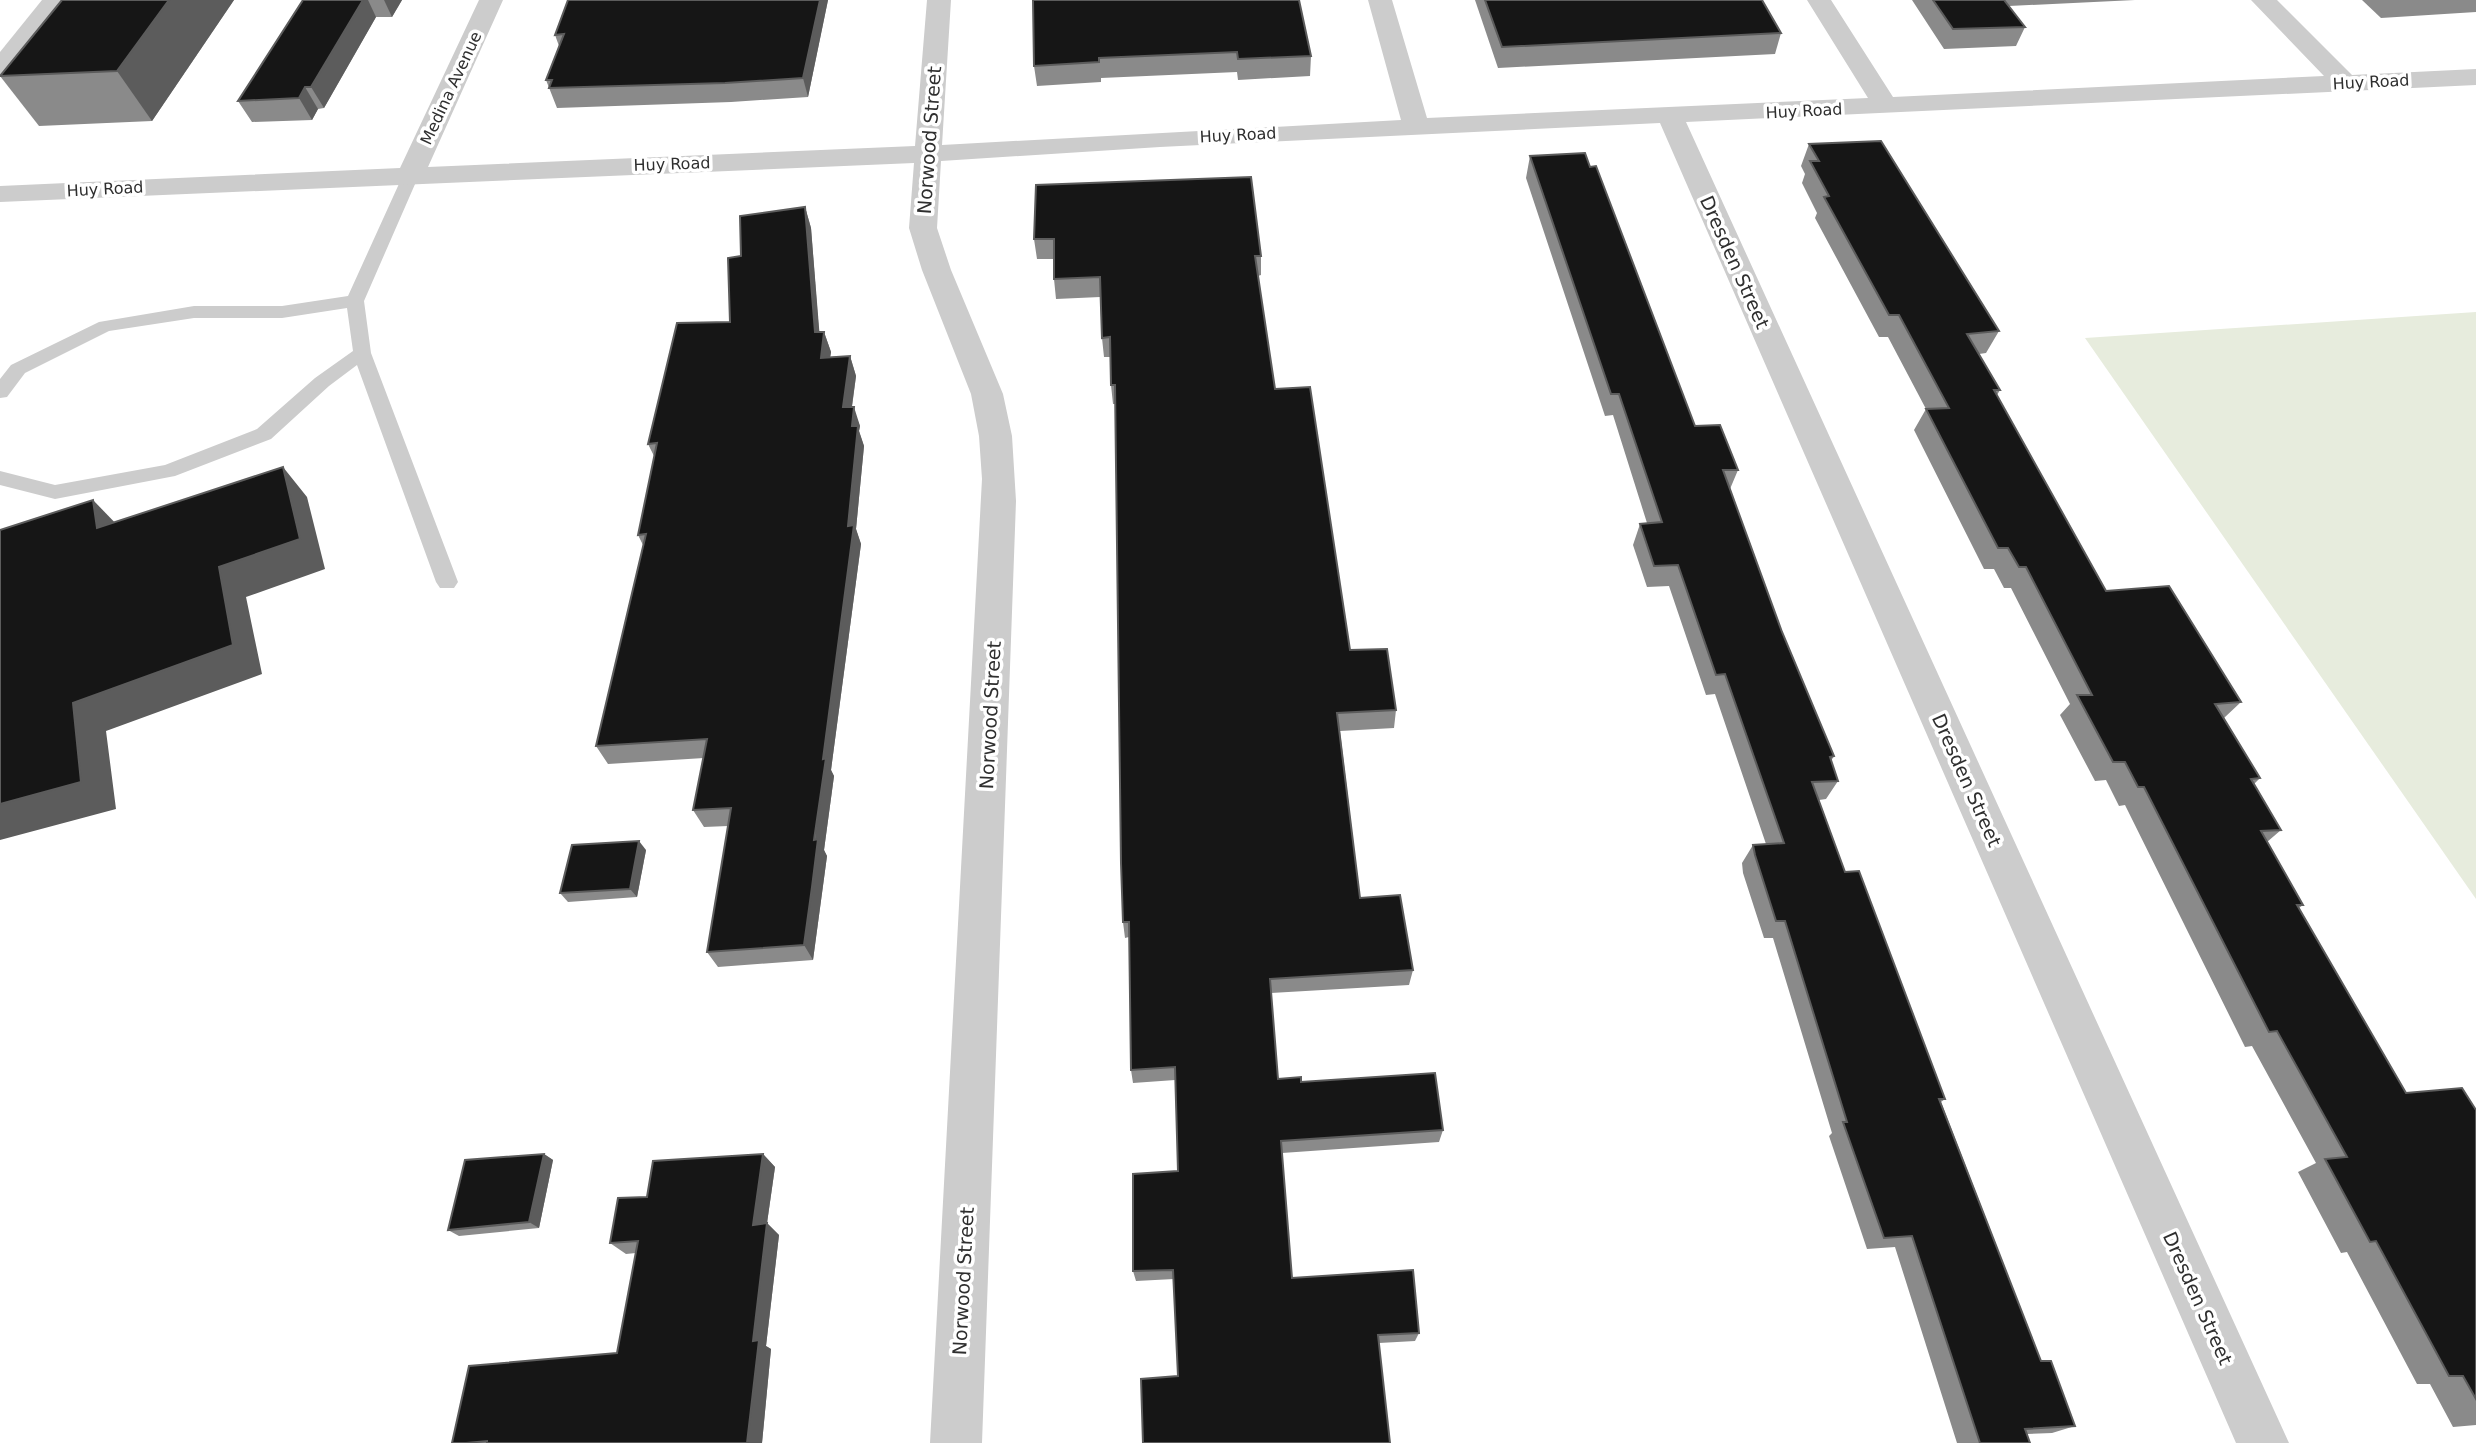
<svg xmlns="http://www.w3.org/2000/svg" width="2476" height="1443" font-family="'DejaVu Sans',sans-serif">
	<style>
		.green { fill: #e7ecdd }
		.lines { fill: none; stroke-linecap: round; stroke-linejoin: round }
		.service { fill: #ccc; fill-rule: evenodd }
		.minor { fill: #ccc; fill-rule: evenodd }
		.wall { fill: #8a8a8a }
		.shaded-wall { fill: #5c5c5c }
		.building { fill: #161616; stroke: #5c5c5c; stroke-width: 2 }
		.labels { text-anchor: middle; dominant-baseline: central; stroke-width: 7; stroke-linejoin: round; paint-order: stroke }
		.far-street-label { font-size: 16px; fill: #2f2f2f; stroke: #fff }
		.street-label { font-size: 19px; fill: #2f2f2f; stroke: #fff }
	</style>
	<rect width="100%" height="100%" fill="#fff"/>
	<polygon class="green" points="2476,312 2476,899 2085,338"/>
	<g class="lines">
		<polygon class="service" points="411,170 419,175 364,301 371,353 458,582 454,588 440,588 436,582 357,365 329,386 271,439 175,476 55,499 0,485 0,471 55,485 165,465 257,429 315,378 353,351 347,308 282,318 194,318 109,331 25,373 7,397 0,398 0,379 11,365 99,322 194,306 282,306 348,296 403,175"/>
		<g class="minor">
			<polygon points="42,0 67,0 9,73 0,76 0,52"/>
			<polygon points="479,0 503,0 428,167 915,146 927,0 951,0 942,145 1401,120 1368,0 1392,0 1427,118 1868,98 1807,0 1831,0 1893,97 2324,76 2251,0 2277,0 2352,75 2476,69 2476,85 1686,122 2289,1443 2236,1443 1660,123 1160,147 941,161 937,228 951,270 1003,394 1012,436 1016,501 982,1443 930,1443 982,479 979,436 971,394 922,270 909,228 914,163 0,202 0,186 400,168"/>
		</g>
	</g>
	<g class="wall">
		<polygon points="62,0 234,0 152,121 39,126 0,76"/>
		<polygon points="303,0 402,0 392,17 376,17 324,108 318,109 312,120 252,122 238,101"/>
		<polygon points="568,0 828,0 808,97 731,102 557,108 546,80 559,46 555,35"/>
		<polygon points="1033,0 1311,56 1310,76 1238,80 1237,72 1101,78 1101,82 1037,86 1034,66"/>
		<polygon points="1475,0 1762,0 1781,33 1775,54 1498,68"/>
		<polygon points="1912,0 2135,0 2009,6 2025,27 2016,46 1944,49"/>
		<polygon points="2362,0 2476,0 2476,12 2381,18"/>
		<polygon points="1809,144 1999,331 1986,353 1979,354 2000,390 1997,395 2106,591 2241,702 2224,718 2260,778 2254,784 2281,830 2267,842 2303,905 2299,908 2406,1093 2476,1110 2476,1425 2453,1427 2430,1384 2417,1384 2347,1252 2341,1253 2298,1172 2316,1163 2252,1046 2245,1047 2125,805 2119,806 2106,780 2095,781 2060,715 2070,704 2011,588 2004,588 1994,569 1984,569 1914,430 1926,409 1888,337 1879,337 1815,218 1817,213 1802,183 1805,174 1801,166"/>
		<polygon points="1530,156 1695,426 1738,470 1730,489 1782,632 1834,756 1831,761 1838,781 1826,799 1819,800 1845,872 1945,1099 1941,1102 2041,1361 2075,1426 2052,1433 2027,1434 2030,1443 1957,1443 1895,1247 1867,1249 1829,1136 1832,1133 1773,938 1764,938 1743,873 1742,863 1753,845 1766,844 1715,694 1706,695 1669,586 1647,587 1633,545 1640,524 1647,523 1613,415 1605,416 1526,178"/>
		<polygon points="1036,185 1261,256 1261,275 1258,276 1275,389 1350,650 1396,710 1394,728 1340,731 1360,898 1413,970 1409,985 1271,993 1278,1079 1301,1082 1443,1130 1439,1142 1282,1153 1292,1278 1419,1333 1415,1341 1379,1343 1178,1376 1174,1279 1136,1281 1133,1271 1178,1171 1175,1080 1133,1083 1131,1070 1129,937 1125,938 1123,922 1115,404 1113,404 1111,385 1111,357 1104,357 1102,338 1100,297 1056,299 1054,279 1054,259 1037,259 1034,239"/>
		<polygon points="805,207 811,228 819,332 824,332 831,352 830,357 850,356 856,376 852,407 860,426 859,431 864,446 856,529 861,544 831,770 834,776 824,850 827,856 813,960 718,967 707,952 728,826 704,827 693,810 704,758 608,764 596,746 643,545 638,535 654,456 648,444 730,322 741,256"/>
		<polygon points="646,850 637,897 568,902 560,893"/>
		<polygon points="544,1154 553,1160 539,1228 459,1236 448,1230"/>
		<polygon points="763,1154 775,1167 767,1223 779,1235 766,1346 771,1349 762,1443 452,1443 617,1353 636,1253 626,1254 610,1243"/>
	</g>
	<g class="shaded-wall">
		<polygon points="169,0 234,0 152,121 117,71"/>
		<polygon points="363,0 368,0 376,17 324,108 311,87"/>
		<polygon points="384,0 402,0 392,17"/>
		<polygon points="820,0 828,0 808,97 803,78"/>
		<polygon points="305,87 318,109 312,120 299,98"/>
		<polygon points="805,207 811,228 821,352 815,332"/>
		<polygon points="824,332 831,352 827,378 821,358"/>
		<polygon points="850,356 856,376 849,427 843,407"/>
		<polygon points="854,407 860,426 859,431 864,446 856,529 861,544 831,770 834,776 824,850 827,856 813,960 804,945 848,526 852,426"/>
		<polygon points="283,467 307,497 325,569 246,597 262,674 106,731 116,809 0,840 0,804 73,703 219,567"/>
		<polygon points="93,500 123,531 97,528"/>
		<polygon points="639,841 646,850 637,897 630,889"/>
		<polygon points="544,1154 553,1160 539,1228 529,1222"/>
		<polygon points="763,1154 775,1167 765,1237 753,1225"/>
		<polygon points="767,1223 779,1235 766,1346 771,1349 762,1443 747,1443 753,1341"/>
	</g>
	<g class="building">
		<polygon points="62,0 169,0 117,71 0,76"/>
		<polygon points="303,0 363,0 311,87 305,87 299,98 238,101"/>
		<polygon points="568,0 820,0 803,78 725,83 549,88 552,80 546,80 564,34 555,35"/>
		<polygon points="1033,0 1299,0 1311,56 1238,59 1237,52 1099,58 1099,62 1034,66"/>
		<polygon points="1485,0 1762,0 1781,33 1502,47"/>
		<polygon points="1933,0 2004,0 2025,27 1953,29"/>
		<polygon points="1881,141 1999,331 1967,334 2000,390 1994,390 2106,591 2169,586 2241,702 2215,704 2260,778 2251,779 2281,830 2261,831 2303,905 2297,905 2406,1093 2462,1088 2476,1110 2476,1399 2463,1376 2449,1376 2376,1241 2370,1242 2325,1159 2347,1157 2277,1031 2269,1032 2144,787 2138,787 2125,762 2113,762 2077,695 2092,695 2026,567 2019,567 2008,548 1998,548 1926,409 1949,408 1899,315 1889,315 1824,197 1829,196 1810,161 1819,161 1809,144"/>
		<polygon points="1585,153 1590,167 1596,166 1695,426 1720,425 1738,470 1723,470 1782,632 1834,756 1830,757 1838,781 1812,782 1845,872 1859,871 1945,1099 1939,1099 2041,1361 2051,1361 2075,1426 2025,1429 2030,1443 1980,1443 1912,1236 1884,1238 1843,1122 1847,1122 1785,921 1776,921 1755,855 1753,845 1784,843 1725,674 1716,675 1678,565 1654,566 1640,524 1662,522 1619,394 1611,394 1530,156"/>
		<polygon points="1251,177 1261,256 1255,256 1275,389 1310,387 1350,650 1387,649 1396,710 1337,713 1360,898 1400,895 1413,970 1270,979 1278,1079 1301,1077 1301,1082 1435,1073 1443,1130 1281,1141 1292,1278 1413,1270 1419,1333 1378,1335 1390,1443 1143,1443 1141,1379 1178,1376 1173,1270 1133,1271 1133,1174 1178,1171 1175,1067 1131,1070 1129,922 1123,922 1121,863 1115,385 1111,385 1110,337 1102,338 1100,277 1054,279 1054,239 1034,239 1036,185"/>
		<polygon points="805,207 815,332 824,332 821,358 850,356 843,407 854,407 852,426 858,426 848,526 854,525 823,759 826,758 814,840 818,839 812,887 804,945 707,952 731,808 693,810 707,739 596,746 646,534 638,535 657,443 648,444 677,323 730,322 728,258 741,256 740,216"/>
		<polygon points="283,467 300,539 219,567 233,645 73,703 81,782 0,804 0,530 93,500 97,528"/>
		<polygon points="639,841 630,889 560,893 572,845"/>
		<polygon points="544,1154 529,1222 448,1230 465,1160"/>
		<polygon points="763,1154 753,1225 767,1223 753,1341 759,1340 747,1443 487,1443 487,1441 466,1443 452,1443 469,1366 617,1353 638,1241 610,1243 618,1198 647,1197 653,1161"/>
	</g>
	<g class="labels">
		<g class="far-street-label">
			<text transform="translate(2371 82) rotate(-3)">Huy Road</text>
			<text transform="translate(451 88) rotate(-65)">Medina Avenue</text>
			<text transform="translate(1804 111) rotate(-3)">Huy Road</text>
			<text transform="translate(1238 135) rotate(-3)">Huy Road</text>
			<text transform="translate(672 164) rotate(-2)">Huy Road</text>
			<text transform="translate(105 189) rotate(-3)">Huy Road</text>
		</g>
		<g class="street-label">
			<text transform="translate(929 140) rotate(-86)">Norwood Street</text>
			<text transform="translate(1735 262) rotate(66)">Dresden Street</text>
			<text transform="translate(990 715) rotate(-87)">Norwood Street</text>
			<text transform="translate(1967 780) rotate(66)">Dresden Street</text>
			<text transform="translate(963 1281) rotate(-87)">Norwood Street</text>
			<text transform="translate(2198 1298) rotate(66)">Dresden Street</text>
		</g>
	</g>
</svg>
